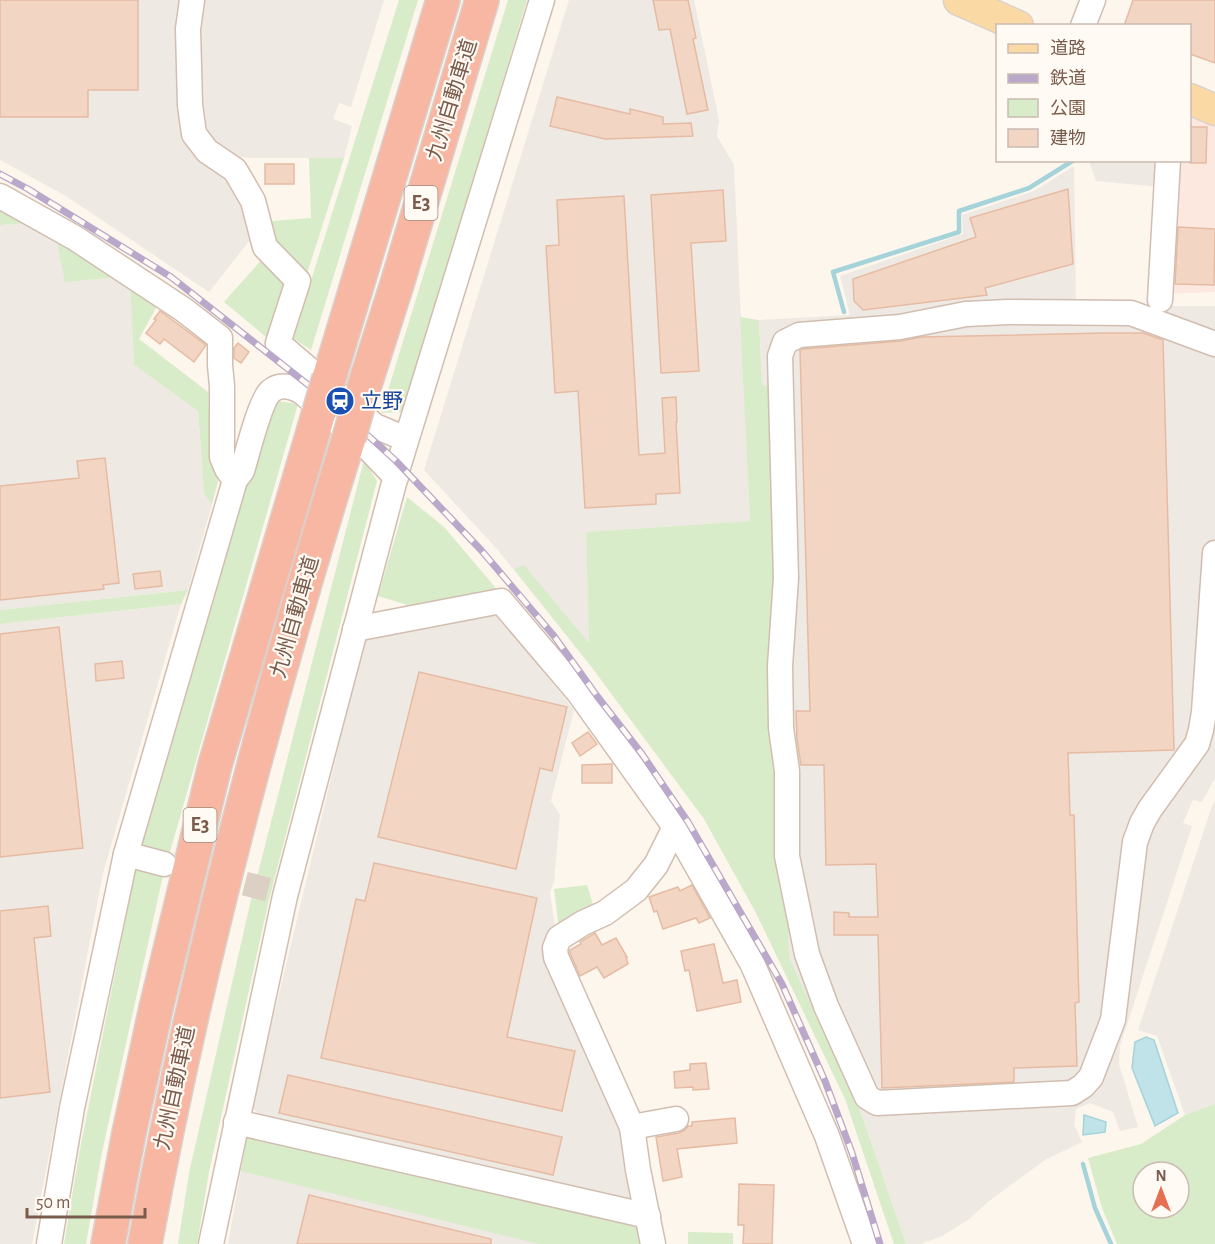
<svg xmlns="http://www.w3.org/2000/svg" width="1215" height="1244" font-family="'Alegreya Sans','Noto Sans JP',sans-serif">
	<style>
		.commercial { fill: #fde8e0 }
		.industrial { fill: #efe9e4 }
		.green { fill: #d8ecc9; fill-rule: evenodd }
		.water { fill: #bfe3e8; stroke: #a5d3da; stroke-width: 1.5 }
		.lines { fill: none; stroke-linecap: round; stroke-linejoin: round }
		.stream { stroke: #a5d3da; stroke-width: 4.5 }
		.building { fill: #f3d5c3; stroke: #e6bba3; stroke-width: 1.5 }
		.minor-tunnel { stroke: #dcd0c4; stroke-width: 24; stroke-dasharray: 24 12; stroke-linecap: butt }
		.minor-casing { stroke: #d1beb0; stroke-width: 27 }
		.major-casing { stroke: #dad1cd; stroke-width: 33 }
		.highway-casing { stroke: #dad1cd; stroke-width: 36 }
		.minor { stroke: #fff; stroke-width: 24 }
		.major { stroke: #fbd9a5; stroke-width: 30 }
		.highway { stroke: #f7b7a3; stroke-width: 33 }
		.rail-casing { stroke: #b9a8c9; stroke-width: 7 }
		.rail { stroke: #fffaf3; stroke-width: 4.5; stroke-dasharray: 14; stroke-linecap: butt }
		.highway-bridge-casing { stroke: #dad1cd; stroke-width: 36; stroke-linecap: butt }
		.highway-bridge { stroke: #f7b7a3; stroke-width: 33 }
		.labels { text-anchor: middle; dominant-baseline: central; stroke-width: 4.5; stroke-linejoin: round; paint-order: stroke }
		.shield { fill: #fffaf3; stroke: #a28b7f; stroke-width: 1.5 }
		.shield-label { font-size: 20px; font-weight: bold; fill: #7a5c4d }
		.street-label { font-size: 21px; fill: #7a5c4d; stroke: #fffaf3 }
		.transit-label { font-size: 21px; fill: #164399; stroke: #fffaf3; text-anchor: start }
	</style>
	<rect width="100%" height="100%" fill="#fdf6ec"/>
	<polygon class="commercial" points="1190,114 1215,127 1215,292 1163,294 1172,161 1190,160"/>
	<g class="industrial">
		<polygon points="0,0 188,0 184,116 233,178 250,240 209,292 66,196 0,160"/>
		<polygon points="199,0 384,0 351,107 339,103 333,119 352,126 344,158 253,158 231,156 213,144 200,129"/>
		<polygon points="569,0 694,0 719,120 717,136 734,165 750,521 586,532 590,665 497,549 424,470"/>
		<polygon points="1089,161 1164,161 1162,187 1096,181"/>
		<polygon points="1074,166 1076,306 1215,306 1215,778 1202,802 1193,800 1183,823 1192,826 1120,1046 1119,1064 1138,1127 1120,1131 1113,1112 1090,1103 1076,1109 1074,1125 1082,1142 1045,1160 989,1201 968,1220 942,1236 921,1244 906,1244 862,1116 789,957 772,387 762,385 759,320 850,315 840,276 963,234 962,215 1034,191"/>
		<polygon points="31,223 130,285 134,365 198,411 204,492 212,504 188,590 0,610 0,225"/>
		<polygon points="181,604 103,873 32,1244 0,1244 0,624"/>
		<polygon points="495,612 574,710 551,801 560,815 554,882 550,893 556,933 624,1130 635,1189 629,1200 260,1117 252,1106 365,637"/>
		<polygon points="1215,800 1215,1104 1185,1115 1157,1036 1138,1030 1212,806"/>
		<polygon points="247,1136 647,1244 228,1244"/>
	</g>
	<g class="green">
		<polygon points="399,0 418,0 311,350 293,338"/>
		<polygon points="508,0 527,0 404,412 381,413"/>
		<polygon points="309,158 344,158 305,280 271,341 224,302 273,247 272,221 311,218"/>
		<polygon points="0,208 31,223 0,225"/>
		<polygon points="57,241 118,277 65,282"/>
		<polygon points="130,285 157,306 139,339 208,392 211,464 218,481 212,504 204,493 198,411 134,365"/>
		<polygon points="740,317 759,320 762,385 773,387 789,957 862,1116 906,1244 894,1244 845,1099 756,913 704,819 590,665 514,569 524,565 589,643 586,532 750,521"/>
		<polygon points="270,400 298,404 162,880 101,1157 86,1244 64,1244 80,1149 141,843"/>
		<polygon points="364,460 377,481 268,904 209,1172 197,1244 178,1244 189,1173 250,904"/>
		<polygon points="407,497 444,527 500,593 417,608 378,596"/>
		<polygon points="188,590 181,604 0,624 0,610"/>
		<polygon points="587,885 595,911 559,929 554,889"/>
		<path d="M1215,1104V1244H1117L1102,1208L1088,1158L1141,1144L1185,1115ZM1143,1172H1179V1208H1143Z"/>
		<polygon points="247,1136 634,1223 644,1232 647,1244 539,1244 241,1171"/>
		<polygon points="688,1232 733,1233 733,1244 688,1244"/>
	</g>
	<g class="water">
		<polygon points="1146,1037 1154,1040 1178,1113 1155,1126 1132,1068 1135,1042"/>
		<polygon points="1084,1115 1106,1122 1105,1132 1083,1135"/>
	</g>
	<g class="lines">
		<g class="stream">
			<polyline points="844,312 833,272 959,232 959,211 1029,188 1074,160"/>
			<polyline points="1083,1164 1095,1208 1111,1244"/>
		</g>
	</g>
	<g class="building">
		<polygon points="0,0 138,0 138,90 88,90 88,117 0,117"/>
		<polygon points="653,0 688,0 696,38 693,39 708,110 687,114 670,29 659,30"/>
		<polygon points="1133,0 1215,0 1215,63 1190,54 1190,26 1124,26"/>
		<polygon points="557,97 630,114 630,109 663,117 663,124 691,123 693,136 605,139 550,126"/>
		<polygon points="1190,127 1207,127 1206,163 1190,163"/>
		<rect x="265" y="164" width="29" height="20"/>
		<polygon points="1068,189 1073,264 985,288 987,295 863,310 854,301 853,279 976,237 970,218"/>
		<polygon points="723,190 726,241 691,243 699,371 661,373 651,195"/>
		<polygon points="624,196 639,455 665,453 662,398 676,397 677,422 676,422 680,493 656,494 656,504 585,508 578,391 555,393 546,246 559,245 557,200"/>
		<polygon points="1178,227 1215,229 1214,285 1175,284"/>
		<polygon points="160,311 206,345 194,362 164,339 160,344 146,333 156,320 154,319"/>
		<polygon points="1104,333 1143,333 1163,340 1174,750 1068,753 1070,815 1074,815 1079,1002 1075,1003 1077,1066 1014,1068 1014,1082 882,1088 878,935 834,935 834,912 849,913 849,917 878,917 876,864 826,865 824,765 801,765 797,739 796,711 810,711 800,350 803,349 901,341 921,337"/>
		<polygon points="238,343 249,352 241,363 234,358 234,348"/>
		<polygon points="105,458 119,583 103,585 104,589 0,600 0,486 79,478 77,461"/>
		<polygon points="160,571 162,586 135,589 133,574"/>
		<polygon points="59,627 83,848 0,857 0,634"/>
		<polygon points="122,661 124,678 96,681 95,664"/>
		<polygon points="419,672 567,707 552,771 540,768 516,869 378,837"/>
		<polygon points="588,732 597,744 580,756 572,743"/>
		<polygon points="612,764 612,783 582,783 582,765"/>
		<polygon points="374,863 537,898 507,1037 575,1051 562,1111 321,1058 356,899 365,901"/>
		<polygon points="692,885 710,918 699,923 696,918 663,929 657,911 654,912 649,897 678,887 680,891"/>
		<polygon points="48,906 51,936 34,938 50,1092 0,1098 0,911"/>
		<polygon points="595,933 602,945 616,938 627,957 626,957 628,964 604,978 597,967 580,976 570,953 570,950 581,944 580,942"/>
		<polygon points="714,944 723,983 737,980 741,1002 697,1011 689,970 685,971 681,951"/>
		<polygon points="706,1063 709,1089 693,1090 693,1087 675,1088 674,1072 690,1070 690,1064"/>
		<polygon points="288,1075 562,1137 553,1175 279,1113"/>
		<polygon points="735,1118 737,1143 677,1149 682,1177 663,1181 656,1137 679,1133 685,1130 688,1126 692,1126 692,1122"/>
		<polygon points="739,1184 774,1185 772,1244 743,1244 744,1225 738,1225"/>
		<polygon points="309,1195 491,1239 491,1244 297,1244"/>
	</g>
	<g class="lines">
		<polyline class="minor-tunnel" points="175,866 270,890"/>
		<g class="minor-casing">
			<g id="minor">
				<polyline points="192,0 188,29 190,105 194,134 207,151 235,170 253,201 265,247 298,281 278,343 375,426 406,439"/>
				<polyline points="1083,26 1093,0"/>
				<polyline points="0,196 75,238 184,310 220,338 220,365 222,386 222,457 227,469 235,480 126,854 72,1108 49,1244"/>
				<polyline points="1160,300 1168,160"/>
				<polyline points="1215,344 1131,313 1008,312 966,314 900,327 799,335 785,342 780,356 786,578 780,666 781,728 787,771 787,856 807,954 826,1006 867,1097 877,1103 1072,1093 1083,1086 1091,1077 1113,1020 1135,842 1142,823 1150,809 1197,744 1201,730 1204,712 1215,553"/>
				<path d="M235,480L242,471C247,455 260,400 271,391C280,383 293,387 302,392L368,448L396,477"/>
				<polyline points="355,629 501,601 579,693 675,827 752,963 827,1136 865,1244"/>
				<polyline points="126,854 164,864"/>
				<polyline points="236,1122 648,1216"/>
				<polyline points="632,1127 676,1119"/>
				<polyline points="211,1244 285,896 399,464 542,0"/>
				<polyline points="653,1244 638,1170 632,1127 556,957 555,948 559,938 583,923 605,913 636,890 656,865 675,827"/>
			</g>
		</g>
		<g class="major-casing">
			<g id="major">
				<polyline points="959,0 1018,26"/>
				<polyline points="1190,99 1215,110"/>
			</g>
		</g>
		<g class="highway-casing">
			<g id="highway">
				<polyline points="329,378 443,0"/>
				<polyline points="358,406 397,284 482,0"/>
				<polyline points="108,1244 129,1133 156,1008 215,765 319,412"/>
				<path d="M145,1244C195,971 266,703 349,438"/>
			</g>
		</g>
		<use href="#minor" class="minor"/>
		<use href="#major" class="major"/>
		<use href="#highway" class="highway"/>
		<g class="rail-casing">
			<polyline id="rail" points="0,174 28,189 171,277 339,409 396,461 481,550 554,636 597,696 642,754 688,822 782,984 825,1081 852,1153 880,1244"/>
		</g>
		<use href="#rail" class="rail"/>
		<g class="highway-bridge-casing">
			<g id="highway-bridge">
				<polyline points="319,412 329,378"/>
				<polyline points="349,438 358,406"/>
			</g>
		</g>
		<use href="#highway-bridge" class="highway-bridge"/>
	</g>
	<defs>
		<g id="station-disc" transform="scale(1.5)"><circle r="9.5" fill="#1a4fb4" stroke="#fffaf3"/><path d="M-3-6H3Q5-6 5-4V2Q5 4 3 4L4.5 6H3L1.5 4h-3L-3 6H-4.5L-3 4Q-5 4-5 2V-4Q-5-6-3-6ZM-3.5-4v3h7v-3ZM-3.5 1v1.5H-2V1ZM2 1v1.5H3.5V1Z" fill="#fff"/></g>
	</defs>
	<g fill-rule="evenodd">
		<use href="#station-disc" x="340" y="401"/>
	</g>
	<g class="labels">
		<g class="shield">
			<rect x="404.5" y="186" width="33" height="34" rx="4.5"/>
			<rect x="183.5" y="808" width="33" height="34" rx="4.5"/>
		</g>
		<g class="shield-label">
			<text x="421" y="203">E3</text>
			<text x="200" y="825">E3</text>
		</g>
		<g class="street-label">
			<text transform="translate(452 100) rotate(-73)">九州自動車道</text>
			<text transform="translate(295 617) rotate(-74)">九州自動車道</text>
			<text transform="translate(175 1088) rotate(-78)">九州自動車道</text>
		</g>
		<g class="transit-label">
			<text x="361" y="401">立野</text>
		</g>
	</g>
	<rect x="996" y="24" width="195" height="138" fill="#fffaf3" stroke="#cabbb1" stroke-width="1.5"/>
	<rect x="1008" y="44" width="30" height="9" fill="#fbd9a5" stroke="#cabbb1" stroke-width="1.5"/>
	<text x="1050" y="54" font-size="18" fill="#7a5c4d">道路</text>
	<rect x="1008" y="74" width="30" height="9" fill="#b9a8c9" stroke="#cabbb1" stroke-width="1.5"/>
	<text x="1050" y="84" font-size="18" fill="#7a5c4d">鉄道</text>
	<rect x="1008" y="99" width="30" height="18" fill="#d8ecc9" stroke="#cabbb1" stroke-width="1.5"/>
	<text x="1050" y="114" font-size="18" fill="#7a5c4d">公園</text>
	<rect x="1008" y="129" width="30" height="18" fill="#f3d5c3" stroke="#cabbb1" stroke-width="1.5"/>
	<text x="1050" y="144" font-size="18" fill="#7a5c4d">建物</text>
	<g transform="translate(1161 1190)"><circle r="28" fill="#fffaf3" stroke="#cabbb1" stroke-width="1.5"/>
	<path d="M0-4.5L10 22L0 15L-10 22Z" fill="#e76f51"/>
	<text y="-9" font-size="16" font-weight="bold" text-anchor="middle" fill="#7a5c4d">N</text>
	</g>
	<path d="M27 1208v9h118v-9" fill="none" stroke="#7a5c4d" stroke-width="3"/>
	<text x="36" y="1208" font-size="18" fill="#7a5c4d" stroke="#fffaf3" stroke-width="4.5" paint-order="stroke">50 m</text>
</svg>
